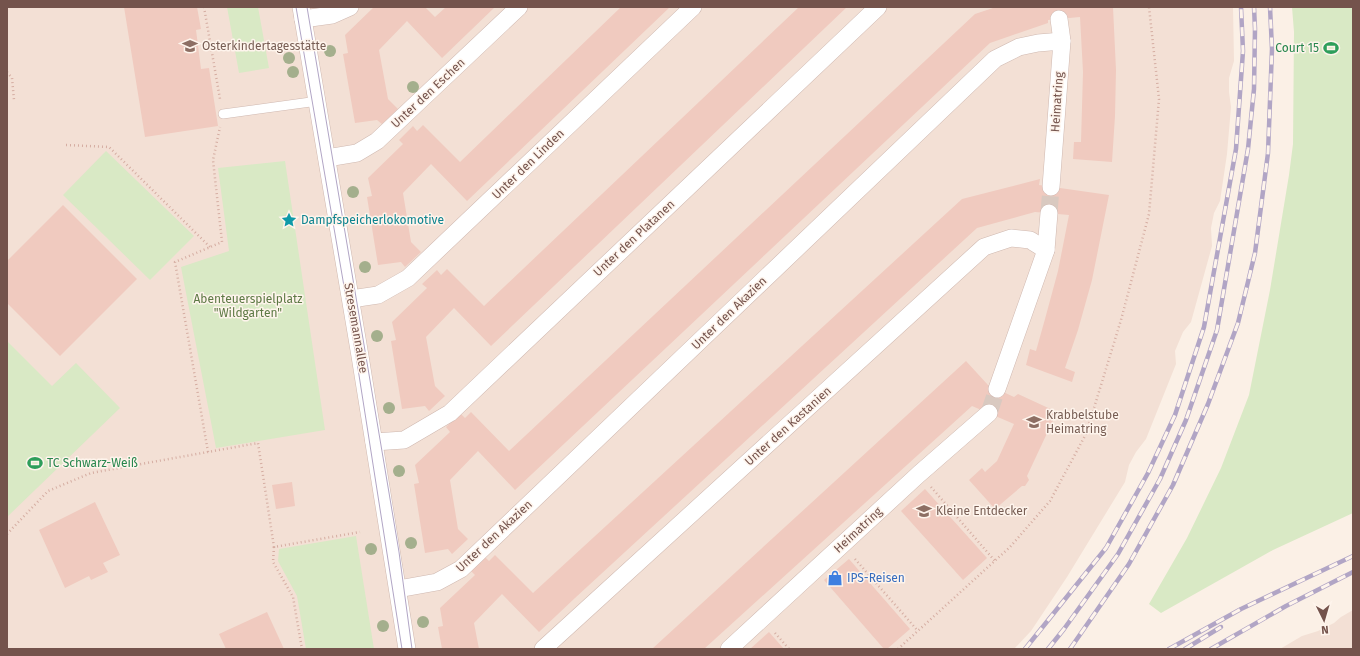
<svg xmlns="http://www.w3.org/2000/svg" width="1360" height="656" font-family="'Fira Sans',sans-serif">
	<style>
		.residential { fill: #f3e0d5 }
		.green { fill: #d9e9c5 }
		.building { fill: #f0cabf }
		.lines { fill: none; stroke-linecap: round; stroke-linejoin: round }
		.street-tunnel { stroke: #d9c9c0; stroke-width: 17; stroke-dasharray: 17 8; stroke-linecap: butt }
		.lane-casing { stroke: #cfb8b0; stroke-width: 10 }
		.street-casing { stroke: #cfb8b0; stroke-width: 18 }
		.path { stroke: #d5ada2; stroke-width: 2.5; stroke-dasharray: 1 3; stroke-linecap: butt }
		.lane { stroke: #fff; stroke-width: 9 }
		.street { stroke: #fff; stroke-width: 17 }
		.tram { stroke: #b1a5c5; stroke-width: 1 }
		.rail-casing { stroke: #b1a5c5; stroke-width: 4.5 }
		.rail { stroke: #fef4ec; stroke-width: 3; stroke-dasharray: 9; stroke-linecap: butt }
		.tree { fill: #a4af8d }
		.labels { text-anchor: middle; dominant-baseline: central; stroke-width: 3; stroke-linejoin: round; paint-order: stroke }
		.education-label { font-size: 12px; fill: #785e54; stroke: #fef4ec; text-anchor: start }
		.leisure-label { font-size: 12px; fill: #27864d; stroke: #fef4ec; text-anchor: end }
		.street-label { font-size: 12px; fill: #74534c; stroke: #fef4ec }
		.culture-label { font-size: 12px; fill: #0d838f; stroke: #fef4ec; text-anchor: start }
		.park-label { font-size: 12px; fill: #5d7944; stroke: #fef4ec }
		.shop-label { font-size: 12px; fill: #366cbe; stroke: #fef4ec; text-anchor: start }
	</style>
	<rect width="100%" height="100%" fill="#fbf0e6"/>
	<g class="residential">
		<polygon points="7,7 1233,7 1234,61 1229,78 1229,92 1231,107 1227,154 1220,201 1214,213 1211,228 1212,246 1191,322 1183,332 1175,351 1176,364 1146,439 1136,452 1129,465 1125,482 1067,577 1031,631 1014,649 7,649"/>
		<polygon points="1353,610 1353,649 1280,649 1302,636 1318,631 1334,623 1341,617"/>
	</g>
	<g class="green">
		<polygon points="227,7 258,7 269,68 239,73"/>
		<polygon points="1292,7 1353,7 1353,513 1273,550 1161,613 1149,604 1187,538 1221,468 1249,395 1270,290 1289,175 1293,144 1294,32"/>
		<polygon points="106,151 194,236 150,280 63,195"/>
		<polygon points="285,161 325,430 216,448 181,267 229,251 218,168"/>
		<polygon points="7,341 52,386 76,363 120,408 7,517"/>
		<polygon points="356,536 374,649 306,649 297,596 278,561 279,549"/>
	</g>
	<g class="building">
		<polygon points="124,7 197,7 201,29 196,30 201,69 209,68 218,126 145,137"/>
		<polygon points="374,7 425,7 435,17 446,7 495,7 442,58 407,21 379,50 388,99 398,109 382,124 377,120 355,123 343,54 348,53 345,35"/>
		<polygon points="621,7 670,7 467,201 431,164 403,193 411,242 421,252 405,267 401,262 378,265 367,197 372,196 368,178 403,144 399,140 413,126 417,131 423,125 460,162"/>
		<polygon points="799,7 847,7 491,346 454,308 426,337 435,386 445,396 429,411 425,406 402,409 391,341 396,340 392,322 427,288 422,284 437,270 441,275 447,269 484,306"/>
		<polygon points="996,7 1113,7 1116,70 1115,116 1112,162 1073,159 1074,142 1081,142 1083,72 1080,17 1048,20 1048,23 990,43 515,490 478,451 450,480 458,529 468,539 452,554 448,549 425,553 414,484 419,483 415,465 450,432 446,427 460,413 465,418 471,412 509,451 975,14"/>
		<polygon points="1040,179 1039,185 1109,195 1092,280 1078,330 1065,368 1075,372 1072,382 1026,365 1030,349 1036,351 1045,319 1058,271 1069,215 1035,212 977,228 575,598 539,632 502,594 474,623 479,649 442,649 438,627 443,626 440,608 475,575 470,570 484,556 489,561 495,555 533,593 962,199"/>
		<polygon points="63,205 137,279 60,356 7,303 7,261"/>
		<polygon points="966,361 988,385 1014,397 1018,394 1057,412 1027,476 1029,480 1025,486 1022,486 995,509 969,480 982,468 985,472 997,461 1014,424 972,406 704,649 652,649"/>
		<polygon points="292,482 295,506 276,509 272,485"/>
		<polygon points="925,489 987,558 963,580 901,511"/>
		<polygon points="95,502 120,555 103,563 108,572 91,580 89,576 65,588 39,530"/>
		<polygon points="849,559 910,629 887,649 884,649 824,580"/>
		<polygon points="267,612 284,649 226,649 219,634"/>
		<polygon points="769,632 784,649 750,649"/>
	</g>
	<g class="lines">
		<g class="street-tunnel">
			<polyline points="1049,213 1051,187"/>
			<polyline points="989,413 997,389"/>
		</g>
		<g class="lane-casing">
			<polyline id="lane" points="223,114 318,101"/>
		</g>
		<g class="street-casing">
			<g id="street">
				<polyline points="301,7 360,356 407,649"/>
				<polyline points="303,19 332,15 350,7"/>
				<polyline points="327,158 357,153 377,141 519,7"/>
				<polyline points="1051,187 1062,41 1059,19"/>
				<polyline points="351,299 378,295 408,278 693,7"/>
				<polyline points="997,389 1046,250 1049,213"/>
				<polyline points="374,442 404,440 450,413 878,7"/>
				<polyline points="398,589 437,582 461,569 995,59 1019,47 1038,43 1062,41"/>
				<polyline points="543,649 984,247 1011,238 1030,240 1046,250"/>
				<polyline points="729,649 919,474 989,413"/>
			</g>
		</g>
		<g class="path">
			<polyline points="204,7 220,99"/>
			<polyline points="7,72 12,78 14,100"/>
			<polyline points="66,145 109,147 210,247"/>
			<polyline points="208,452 175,262 222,242 213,160 220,127"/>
			<polyline points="931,487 995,561"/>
			<polyline points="7,534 48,491 91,473 258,443 274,547 360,532"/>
			<polyline points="274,547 273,562 293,597 302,649"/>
			<polyline points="855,559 918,631"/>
			<polyline points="775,633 789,649"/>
			<polyline points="898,649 1010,547 1050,501 1086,434 1121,320 1149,214 1159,99 1149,7"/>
		</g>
		<use href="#lane" class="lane"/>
		<use href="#street" class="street"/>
		<g class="tram">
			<polyline points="296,7 356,356 402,649"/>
			<polyline points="307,7 399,552 412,649"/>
		</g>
		<g class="rail-casing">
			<g id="rail">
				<polyline points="1025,649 1106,548 1148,473 1175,415 1204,327 1236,149 1243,51 1241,7"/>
				<polyline points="1048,649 1064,629 1118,554 1160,479 1186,420 1217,330 1248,149 1254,89 1255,29 1254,7"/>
				<polyline points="1070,649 1129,564 1173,485 1208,404 1238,323 1255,253 1268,153 1272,49 1270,7"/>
				<polyline points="1169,649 1241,609 1353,556"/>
				<polyline points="1185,649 1221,627"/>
				<polyline points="1211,649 1286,606 1353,572"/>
			</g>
		</g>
		<use href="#rail" class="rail"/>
	</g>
	<g class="tree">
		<circle cx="330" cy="51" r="6"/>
		<circle cx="289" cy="58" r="6"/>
		<circle cx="293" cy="72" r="6"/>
		<circle cx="413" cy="87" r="6"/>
		<circle cx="353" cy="192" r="6"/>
		<circle cx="365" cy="267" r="6"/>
		<circle cx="377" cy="336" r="6"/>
		<circle cx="389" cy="408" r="6"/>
		<circle cx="399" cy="471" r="6"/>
		<circle cx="411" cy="543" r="6"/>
		<circle cx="371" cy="549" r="6"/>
		<circle cx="423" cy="622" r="6"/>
		<circle cx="383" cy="626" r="6"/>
	</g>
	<defs>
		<g id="school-bare" transform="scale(1.2)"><path d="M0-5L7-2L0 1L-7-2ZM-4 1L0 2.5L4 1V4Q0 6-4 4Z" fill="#8d6e63" stroke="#fef4ec" stroke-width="2.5" paint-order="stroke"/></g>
		<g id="stadium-bare" transform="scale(1.2)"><path d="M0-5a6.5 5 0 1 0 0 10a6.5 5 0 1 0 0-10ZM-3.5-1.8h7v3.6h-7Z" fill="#2e9e5b" stroke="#fef4ec" stroke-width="2.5" paint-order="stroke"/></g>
		<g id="sight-bare" transform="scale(1.2)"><path d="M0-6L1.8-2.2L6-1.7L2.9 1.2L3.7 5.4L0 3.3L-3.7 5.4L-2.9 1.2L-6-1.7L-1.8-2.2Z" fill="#0f9aa8" stroke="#fef4ec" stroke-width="2.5" paint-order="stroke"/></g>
		<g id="shop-bare" transform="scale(1.2)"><path d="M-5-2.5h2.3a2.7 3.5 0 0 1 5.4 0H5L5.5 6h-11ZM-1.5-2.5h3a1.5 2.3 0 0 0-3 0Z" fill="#3f7fe0" stroke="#fef4ec" stroke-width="2.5" paint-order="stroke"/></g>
	</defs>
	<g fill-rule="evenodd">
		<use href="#school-bare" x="190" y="46"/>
		<use href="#stadium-bare" x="1331" y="48"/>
		<use href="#sight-bare" x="289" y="220"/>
		<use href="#school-bare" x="1034" y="422"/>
		<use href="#stadium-bare" x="35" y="463"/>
		<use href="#school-bare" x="924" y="511"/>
		<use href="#shop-bare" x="835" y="578"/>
	</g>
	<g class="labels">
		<g class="education-label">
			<text x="202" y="46">Osterkindertagesstätte</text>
			<text x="1046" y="415">Krabbelstube<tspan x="1046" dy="14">Heimatring</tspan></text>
			<text x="936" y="511">Kleine Entdecker</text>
		</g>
		<g class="leisure-label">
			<text x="1319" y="48">Court 15</text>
			<text x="47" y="463" text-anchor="start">TC Schwarz-Weiß</text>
		</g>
		<g class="street-label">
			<text transform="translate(428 93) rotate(-43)">Unter den Eschen</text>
			<text transform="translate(1057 102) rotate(-86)">Heimatring</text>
			<text transform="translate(528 164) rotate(-44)">Unter den Linden</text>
			<text transform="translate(634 238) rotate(-43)">Unter den Platanen</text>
			<text transform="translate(729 313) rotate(-44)">Unter den Akazien</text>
			<text transform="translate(356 328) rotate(80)">Stresemannallee</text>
			<text transform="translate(788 426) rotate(-42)">Unter den Kastanien</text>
			<text transform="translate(858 530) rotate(-43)">Heimatring</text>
			<text transform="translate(494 536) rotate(-43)">Unter den Akazien</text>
		</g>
		<g class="culture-label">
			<text x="301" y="220">Dampfspeicherlokomotive</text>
		</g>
		<g class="park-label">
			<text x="248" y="299">Abenteuerspielplatz<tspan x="248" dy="14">"Wildgarten"</tspan></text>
		</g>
		<g class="shop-label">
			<text x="847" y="578">IPS-Reisen</text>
		</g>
	</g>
	<rect width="1360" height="656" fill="none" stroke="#74534c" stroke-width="16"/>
	<g transform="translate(1324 620) rotate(175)" stroke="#fef4ec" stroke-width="3" paint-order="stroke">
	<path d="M0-3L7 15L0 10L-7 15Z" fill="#74534c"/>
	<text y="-6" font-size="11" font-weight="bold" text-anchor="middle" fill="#74534c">N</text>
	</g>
</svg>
